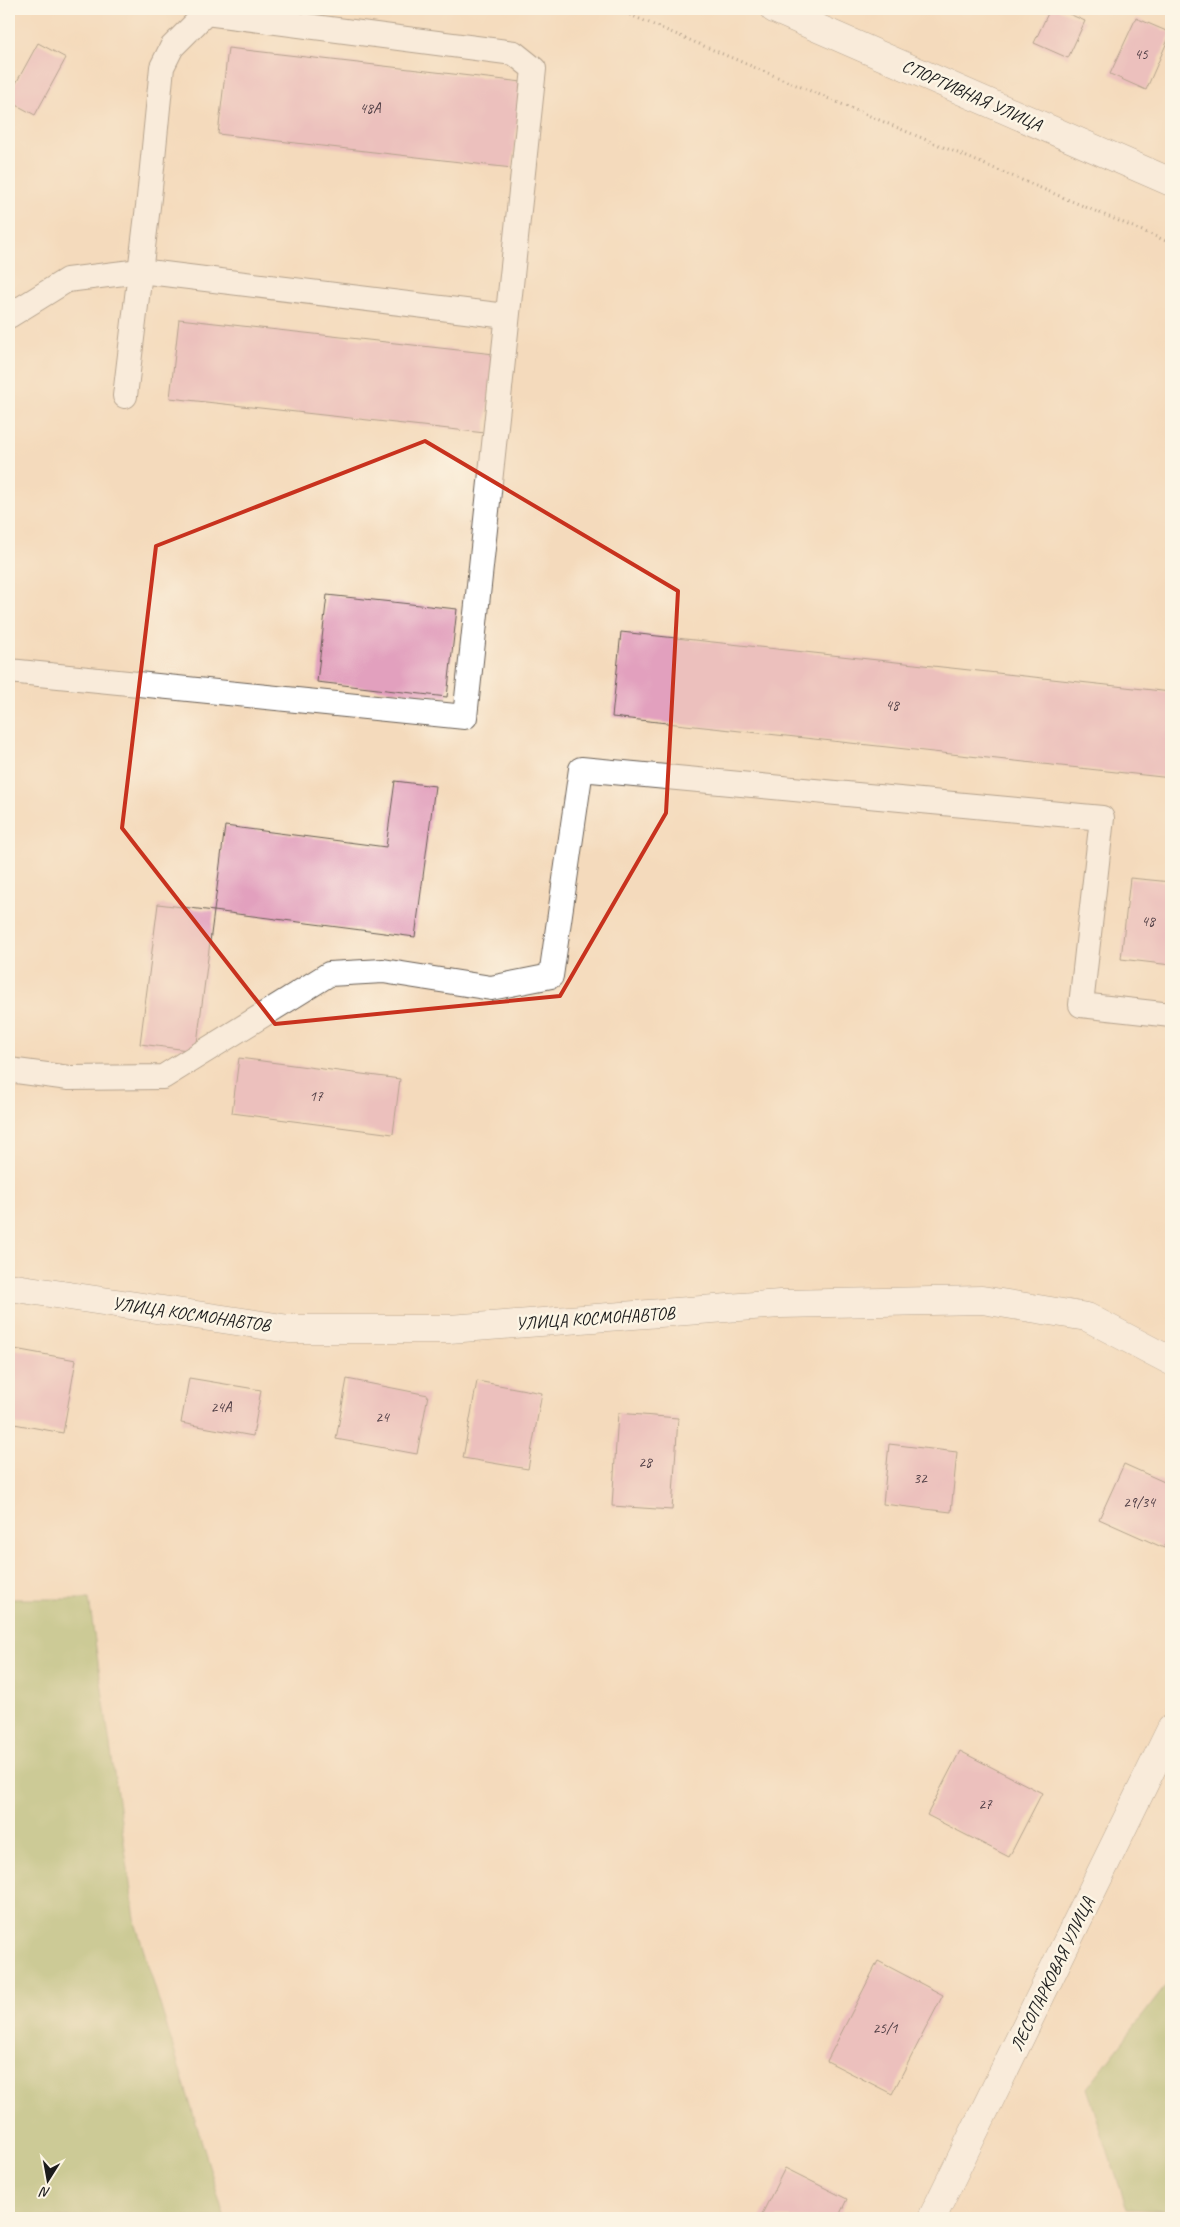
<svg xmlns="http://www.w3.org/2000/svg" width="1180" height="2227" font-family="Caveat,sans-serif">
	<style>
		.forest { fill: #9bb667; stroke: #5c6942 }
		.building { fill: #e2a0be }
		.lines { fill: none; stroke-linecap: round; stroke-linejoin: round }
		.service-casing { stroke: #685e54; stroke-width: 26 }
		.minor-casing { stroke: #685e54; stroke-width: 29 }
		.path { stroke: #685e54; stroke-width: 3; stroke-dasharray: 1 4; stroke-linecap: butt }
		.service { stroke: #fff; stroke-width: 24 }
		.minor { stroke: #fff; stroke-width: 28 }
		.marked { fill: none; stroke: #c8321e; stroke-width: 4; stroke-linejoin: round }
		.labels { text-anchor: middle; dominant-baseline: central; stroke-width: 5; stroke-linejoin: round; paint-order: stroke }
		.number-label { font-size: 15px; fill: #4e3d44 }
		.street-label { font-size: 18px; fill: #1c1c1c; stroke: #fcf5e5 }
	</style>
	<rect width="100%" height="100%" fill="#fcf5e5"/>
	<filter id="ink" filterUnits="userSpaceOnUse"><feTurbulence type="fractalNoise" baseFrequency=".02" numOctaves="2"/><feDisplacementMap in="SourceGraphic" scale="10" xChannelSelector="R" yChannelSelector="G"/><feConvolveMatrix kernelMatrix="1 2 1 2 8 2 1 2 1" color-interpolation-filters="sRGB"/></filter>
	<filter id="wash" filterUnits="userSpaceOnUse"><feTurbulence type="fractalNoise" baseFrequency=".0096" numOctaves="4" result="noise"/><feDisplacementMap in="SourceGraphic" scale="20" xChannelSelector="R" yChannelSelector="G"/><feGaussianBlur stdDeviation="1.12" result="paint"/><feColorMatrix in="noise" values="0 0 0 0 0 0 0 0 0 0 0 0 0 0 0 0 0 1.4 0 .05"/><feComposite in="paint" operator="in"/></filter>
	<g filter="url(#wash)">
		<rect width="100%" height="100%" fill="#f4dabc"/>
		<g class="forest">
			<polygon points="9,1599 89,1599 136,1925 225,2218 9,2218"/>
			<polygon points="1171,1979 1171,2211 1127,2209 1087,2088"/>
		</g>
		<g id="blocks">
			<g class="building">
				<polygon points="1050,9 1058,9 1085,21 1068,58 1034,43"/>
				<polygon points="1136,18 1171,33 1146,90 1110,74"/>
				<polygon points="38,43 66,58 35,115 9,101 9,96"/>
				<polygon points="228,48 522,82 512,168 218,134"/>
				<polygon points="179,319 494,354 485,433 170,398"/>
				<polygon points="327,595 457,609 447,697 317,682"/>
				<polygon points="621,632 1171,692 1171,778 612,717"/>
				<polygon points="395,781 435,786 415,937 214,911 225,826 386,847"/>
				<polygon points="1130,878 1171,882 1171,965 1121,959"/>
				<polygon points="158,904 214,911 196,1051 140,1044"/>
				<polygon points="239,1058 400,1079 393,1134 232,1113"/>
				<polygon points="9,1348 76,1360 63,1433 9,1423"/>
				<polygon points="189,1378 261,1390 253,1436 181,1423"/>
				<polygon points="347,1379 428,1395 417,1454 336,1439"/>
				<polygon points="477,1381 542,1393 528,1469 463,1458"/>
				<polygon points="618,1413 678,1418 672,1510 612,1506"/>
				<polygon points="889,1444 957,1452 951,1512 883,1504"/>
				<polygon points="1124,1464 1171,1485 1171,1531 1164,1548 1099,1519"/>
				<polygon points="960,1751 1042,1793 1009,1857 927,1815"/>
				<polygon points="878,1961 943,1995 892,2094 827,2061"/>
				<polygon points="785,2168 847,2199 838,2218 760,2218"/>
			</g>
		</g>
	</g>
	<g filter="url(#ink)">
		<use href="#blocks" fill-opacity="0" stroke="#685e54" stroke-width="1"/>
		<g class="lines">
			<g class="service-casing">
				<g id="service">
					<polyline points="9,316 67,280 140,271 506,316"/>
					<polyline points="125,396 149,198 162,67 172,47 206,13 208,9"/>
					<polyline points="9,671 465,717 534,69 514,53 206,13"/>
					<polyline points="9,1070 69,1078 163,1077 329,974 383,971 491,988 551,976 581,769 1102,818 1081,1005 1171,1015"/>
				</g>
			</g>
			<g class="minor-casing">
				<g id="minor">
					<polyline points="774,9 1171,182"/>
					<polyline points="9,1287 289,1329 449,1329 780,1304 982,1300 1087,1317 1171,1361"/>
					<polyline points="932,2218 1171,1729"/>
				</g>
			</g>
			<polyline class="path" points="616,9 1171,243"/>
			<use href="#service" class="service"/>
			<use href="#minor" class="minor"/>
		</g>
	</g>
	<path d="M0 0H1180V2227H0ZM425,441L678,591L666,813L560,996L275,1024L122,828L156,546Z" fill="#f4dabc" fill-opacity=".55" fill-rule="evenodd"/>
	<path class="marked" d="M425,441L678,591L666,813L560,996L275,1024L122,828L156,546Z"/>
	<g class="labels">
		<g class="number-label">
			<text x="1141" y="54">45</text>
			<text x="370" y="108">48А</text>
			<text x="892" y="705">48</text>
			<text x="1148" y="921">48</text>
			<text x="316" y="1096">17</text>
			<text x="221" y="1407">24А</text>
			<text x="382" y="1417">24</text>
			<text x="645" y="1462">28</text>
			<text x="920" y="1478">32</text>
			<text x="1139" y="1502">29/34</text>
			<text x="985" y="1804">27</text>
			<text x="885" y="2028">25/1</text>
		</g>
		<g class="street-label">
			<text transform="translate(972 95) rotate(24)">СПОРТИВНАЯ УЛИЦА</text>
			<text transform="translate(191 1314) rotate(8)">УЛИЦА КОСМОНАВТОВ</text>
			<text transform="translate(595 1318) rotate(-4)">УЛИЦА КОСМОНАВТОВ</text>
			<text transform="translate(1052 1974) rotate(-64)">ЛЕСОПАРКОВАЯ УЛИЦА</text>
		</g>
	</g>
	<rect width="1180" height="2227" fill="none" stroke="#fcf5e5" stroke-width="30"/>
	<g transform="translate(48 2180) rotate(191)" stroke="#fcf5e5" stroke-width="4" paint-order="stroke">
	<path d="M0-4L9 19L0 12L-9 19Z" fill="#1c1c1c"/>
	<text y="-8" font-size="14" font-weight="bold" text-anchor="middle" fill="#1c1c1c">N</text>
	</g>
</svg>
